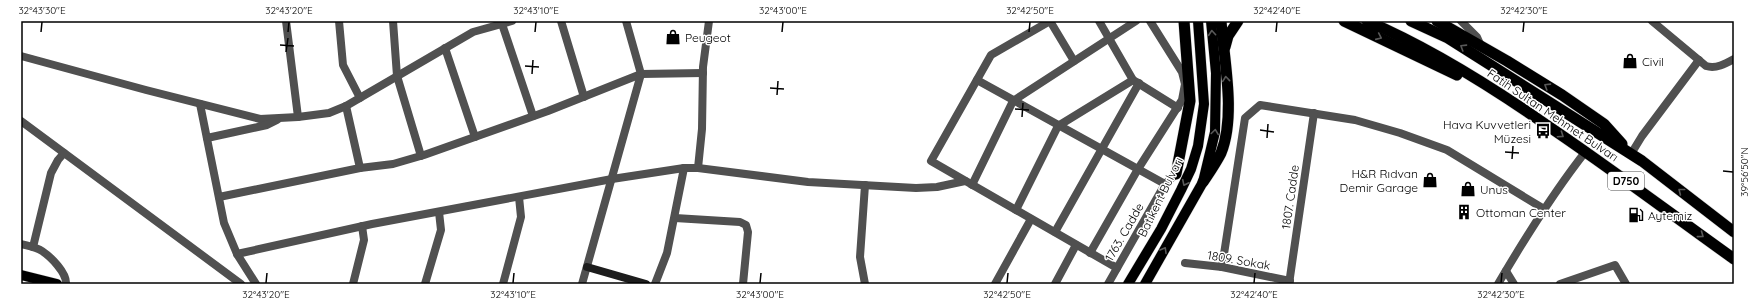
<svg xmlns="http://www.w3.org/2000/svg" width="1755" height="305" font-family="Quicksand,sans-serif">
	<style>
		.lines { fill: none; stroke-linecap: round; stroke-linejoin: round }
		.primary-casing { stroke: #dbdbdb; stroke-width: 11 }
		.trunk-casing { stroke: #dbdbdb; stroke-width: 12 }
		.minor { stroke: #505050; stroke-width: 8 }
		.tertiary { stroke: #505050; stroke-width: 8 }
		.secondary { stroke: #1d1d1d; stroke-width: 8 }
		.primary { stroke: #000; stroke-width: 10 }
		.trunk { stroke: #000; stroke-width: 11 }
		.oneway { stroke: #595959 }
		.ticks { fill: none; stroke: #000; stroke-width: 1.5 }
		.labels { text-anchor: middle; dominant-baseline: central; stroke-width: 3; stroke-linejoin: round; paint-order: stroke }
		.shield { fill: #fff; stroke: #4c4c4c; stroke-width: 1 }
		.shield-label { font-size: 11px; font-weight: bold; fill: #000 }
		.poi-label { font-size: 12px; fill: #000; stroke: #fff; text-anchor: start }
		.street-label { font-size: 12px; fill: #000; stroke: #fff }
		.neatline { fill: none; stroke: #000; stroke-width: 1.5 }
		.ticks-label { font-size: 10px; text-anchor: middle; fill: #000 }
	</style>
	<rect width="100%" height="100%" fill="#fff"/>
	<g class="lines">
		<g class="primary-casing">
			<g id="primary">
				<polyline points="21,275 57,284"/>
				<polyline points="1128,284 1161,229 1181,190 1191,169 1198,146 1204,104 1198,21"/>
				<polyline points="1145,284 1203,182 1215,132 1216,73 1211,21"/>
			</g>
		</g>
		<g class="trunk-casing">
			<g id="trunk">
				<polyline points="1344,21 1457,75"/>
				<path d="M1367,21C1430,48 1489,85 1545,124C1609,167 1671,214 1734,259"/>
				<polyline points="1411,21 1448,38 1642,161 1734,232"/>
				<polyline points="1437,21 1507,61 1562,95 1604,124 1622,144"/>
				<polyline points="1225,47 1228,36 1238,21"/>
				<polyline points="1176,174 1190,101 1184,21"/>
				<path d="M1203,182C1209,173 1216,163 1221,153C1236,116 1224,60 1221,21"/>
			</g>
		</g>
		<g class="minor">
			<polyline points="286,21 298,117"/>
			<polyline points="339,21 343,65 360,98"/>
			<polyline points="393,21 397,76 421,156"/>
			<polyline points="561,21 584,97"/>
			<polyline points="1050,21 991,55 931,161 1117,268"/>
			<polyline points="1050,21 1074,61"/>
			<polyline points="1099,21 1133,80 1178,108"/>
			<polyline points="1461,21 1477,37 1481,46"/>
			<path d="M1652,21L1706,66C1716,69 1725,64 1734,59"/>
			<polyline points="502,24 533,116"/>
			<polyline points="445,48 475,137"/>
			<polyline points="21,56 146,90 260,119 298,117 329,113 346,106 473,32 512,21"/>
			<polyline points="977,80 1165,184"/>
			<polyline points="200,104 224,223 237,254 256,284"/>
			<polyline points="207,138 267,125 277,120"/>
			<polyline points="1631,154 1642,136 1699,60"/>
			<polyline points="360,168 393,164 424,155 548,111 641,74 703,73"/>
			<polyline points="698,168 702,129 703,67 709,21"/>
			<polyline points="972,185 1013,101 1136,21"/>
			<polyline points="219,197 360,168 346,106"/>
			<polyline points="1016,210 1058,126 1133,80"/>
			<polyline points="675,218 740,222 746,225 748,232 743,284"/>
			<polyline points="1055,232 1139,83"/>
			<path d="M21,244C28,246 36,247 42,251C51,257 67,273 66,284"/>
			<polyline points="33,247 51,173 58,160 64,153"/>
			<polyline points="1090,253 1138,169 1182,100 1185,84 1182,72 1150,21"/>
			<polyline points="237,254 372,224 612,179 684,168 698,168 808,182 916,188 937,187 965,181"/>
			<polyline points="1185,263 1222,267 1290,281"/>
			<polyline points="1222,267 1245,118 1260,105 1355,120 1400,133 1447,150 1544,209"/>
			<polyline points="1506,271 1514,284"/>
			<polyline points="353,284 364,240 362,226"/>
			<polyline points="425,284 441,230 439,212"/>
			<polyline points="503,284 521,217 519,197"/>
			<polyline points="582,284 641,74 626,21"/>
			<polyline points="655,284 667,253 684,168"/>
			<polyline points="865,284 860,257 865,185"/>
			<polyline points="995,284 1031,219"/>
			<polyline points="1055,284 1076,245"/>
			<polyline points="1108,284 1165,184 1176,174"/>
			<polyline points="1289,284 1314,113"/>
			<path d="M1498,284C1525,238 1553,193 1586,151"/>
			<polyline points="1560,284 1615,265 1626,284"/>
		</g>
		<polyline class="tertiary" points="21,121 241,284"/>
		<polyline class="secondary" points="587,267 646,284"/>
		<use href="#primary" class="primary"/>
		<use href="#trunk" class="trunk"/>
	</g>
	<defs><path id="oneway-chevron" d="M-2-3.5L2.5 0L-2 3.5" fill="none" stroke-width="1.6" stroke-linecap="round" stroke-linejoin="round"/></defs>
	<g class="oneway">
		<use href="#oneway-chevron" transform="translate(1212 33) rotate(-95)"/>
		<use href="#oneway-chevron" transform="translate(1379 37) rotate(24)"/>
		<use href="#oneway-chevron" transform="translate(1463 47) rotate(-148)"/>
		<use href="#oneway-chevron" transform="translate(1226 79) rotate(-96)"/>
		<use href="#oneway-chevron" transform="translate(1547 86) rotate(-148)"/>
		<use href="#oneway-chevron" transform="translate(1215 132) rotate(-82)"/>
		<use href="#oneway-chevron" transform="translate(1561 135) rotate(34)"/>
		<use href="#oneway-chevron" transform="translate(1185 183) rotate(116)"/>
		<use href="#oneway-chevron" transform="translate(1681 191) rotate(-142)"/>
		<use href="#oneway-chevron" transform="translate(1701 235) rotate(36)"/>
		<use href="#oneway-chevron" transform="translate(1164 250) rotate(-60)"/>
	</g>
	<path class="ticks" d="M41,32L42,22M288,32L289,22M535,32L536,22M782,32L783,22M1029,32L1030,22M1276,32L1277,22M1523,32L1524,22M280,45L294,46M286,52L288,38M525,66L539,67M532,74L533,60M770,88L784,89M777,95L778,81M1015,109L1029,110M1022,117L1023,103M1260,130L1274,132M1267,138L1268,124M1505,152L1519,153M1512,159L1513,146M1723,171L1733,172M266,283L267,273M513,283L514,273M760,283L761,273M1007,283L1008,273M1254,283L1255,273M1501,283L1502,273"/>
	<defs>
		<g id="shop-bare" transform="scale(1.2)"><path d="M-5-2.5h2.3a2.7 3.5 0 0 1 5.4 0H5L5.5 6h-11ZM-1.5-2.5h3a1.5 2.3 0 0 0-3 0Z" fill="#000" stroke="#fff" stroke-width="2.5" paint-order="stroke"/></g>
		<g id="bus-bare" transform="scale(1.2)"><path d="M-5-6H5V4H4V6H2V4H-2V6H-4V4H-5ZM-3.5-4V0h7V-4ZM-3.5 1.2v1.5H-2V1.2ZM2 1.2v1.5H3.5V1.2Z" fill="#000" stroke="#fff" stroke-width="2.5" paint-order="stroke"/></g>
		<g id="building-bare" transform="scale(1.2)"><path d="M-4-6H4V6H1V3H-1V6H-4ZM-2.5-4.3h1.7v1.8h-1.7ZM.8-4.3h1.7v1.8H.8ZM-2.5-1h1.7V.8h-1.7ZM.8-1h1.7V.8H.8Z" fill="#000" stroke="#fff" stroke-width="2.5" paint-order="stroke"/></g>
		<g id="fuel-bare" transform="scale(1.2)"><path d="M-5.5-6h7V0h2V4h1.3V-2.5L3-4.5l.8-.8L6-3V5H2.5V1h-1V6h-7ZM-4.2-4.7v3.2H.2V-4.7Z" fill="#000" stroke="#fff" stroke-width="2.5" paint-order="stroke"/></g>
	</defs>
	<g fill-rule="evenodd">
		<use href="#shop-bare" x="673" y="37"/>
		<use href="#shop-bare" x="1630" y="61"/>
		<use href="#bus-bare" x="1543" y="131"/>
		<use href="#shop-bare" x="1430" y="180"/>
		<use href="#shop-bare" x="1468" y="189"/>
		<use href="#building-bare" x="1464" y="212"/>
		<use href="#fuel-bare" x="1636" y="215"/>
	</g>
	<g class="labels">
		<rect class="shield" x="1608" y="172" width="36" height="18" rx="3"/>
		<g class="shield-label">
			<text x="1626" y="181">D750</text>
		</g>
		<g class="poi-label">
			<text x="685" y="37">Peugeot</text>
			<text x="1642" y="61">Civil</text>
			<text x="1531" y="124" text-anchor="end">Hava Kuvvetleri<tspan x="1531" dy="14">Müzesi</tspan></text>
			<text x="1418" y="173" text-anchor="end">H&amp;R Rıdvan<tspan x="1418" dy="14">Demir Garage</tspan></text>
			<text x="1480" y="189">Unus</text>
			<text x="1476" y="212">Ottoman Center</text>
			<text x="1648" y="215">Aytemiz</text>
		</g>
		<g class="street-label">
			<text transform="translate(1553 115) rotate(34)">Fatih Sultan Mehmet Bulvarı</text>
			<text transform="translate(1160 197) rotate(-64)">Batıkent Bulvarı</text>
			<text transform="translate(1290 197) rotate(-82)">1807. Cadde</text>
			<text transform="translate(1124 232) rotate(-60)">1763. Cadde</text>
			<text transform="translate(1239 260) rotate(10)">1809. Sokak</text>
		</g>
	</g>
	<rect width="1755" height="305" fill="none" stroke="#ffffff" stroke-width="44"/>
	<rect x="22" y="22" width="1711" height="261" class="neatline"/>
	<g class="ticks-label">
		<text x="42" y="14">32°43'30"E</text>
		<text x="289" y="14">32°43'20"E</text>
		<text x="536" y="14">32°43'10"E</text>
		<text x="783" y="14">32°43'00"E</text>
		<text x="1030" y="14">32°42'50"E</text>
		<text x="1277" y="14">32°42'40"E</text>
		<text x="1524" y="14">32°42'30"E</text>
		<text transform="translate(1744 172) rotate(-90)" y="4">39°56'50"N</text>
		<text x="266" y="298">32°43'20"E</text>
		<text x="513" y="298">32°43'10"E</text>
		<text x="760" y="298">32°43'00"E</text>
		<text x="1007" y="298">32°42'50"E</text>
		<text x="1254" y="298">32°42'40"E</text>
		<text x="1501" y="298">32°42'30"E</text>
	</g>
</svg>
